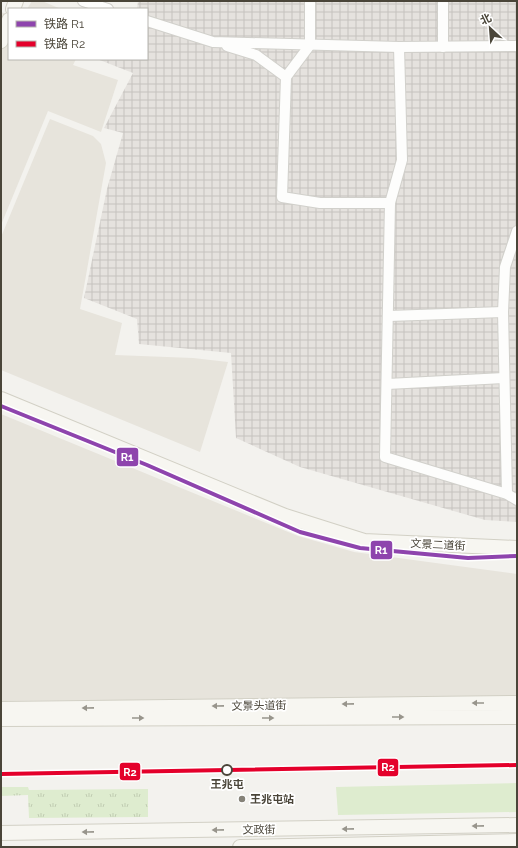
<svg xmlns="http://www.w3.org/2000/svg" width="518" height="848" font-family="Raleway,'Noto Sans SC',sans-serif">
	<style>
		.residential { fill: #e7e4dc }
		.industrial { fill: url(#industrial-grid) }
		.grass { fill: #deeccf }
		.park { fill: url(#park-tufts) }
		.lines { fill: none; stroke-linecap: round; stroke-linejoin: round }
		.street-casing { stroke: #d1d0cb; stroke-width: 12 }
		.secondary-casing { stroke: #d2d0c5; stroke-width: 16 }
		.street { stroke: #fdfdfc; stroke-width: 10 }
		.secondary { stroke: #f7f6f1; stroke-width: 14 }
		.rail-1-casing { stroke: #fff; stroke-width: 7 }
		.rail-2-casing { stroke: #fff; stroke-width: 7 }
		.rail-1 { stroke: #8e44ad; stroke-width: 4 }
		.rail-2 { stroke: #e4002b; stroke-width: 4 }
		.oneway { fill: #98958c }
		.stop-dot { fill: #fff; stroke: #4a4539; stroke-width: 2 }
		.poi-dot { fill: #858278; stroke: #fff; stroke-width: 1.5 }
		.labels { text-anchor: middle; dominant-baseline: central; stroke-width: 3.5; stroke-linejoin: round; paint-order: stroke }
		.street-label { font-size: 11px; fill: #4a4539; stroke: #fff }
		.stop-label { font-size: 11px; font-weight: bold; fill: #4a4539; stroke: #fff }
		.poi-label { font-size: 11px; font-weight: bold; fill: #4a4539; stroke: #fff; text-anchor: start }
		.line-badge { stroke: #fff; stroke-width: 1.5 }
		.badge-label { font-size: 11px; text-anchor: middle; font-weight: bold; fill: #fff }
	</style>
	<defs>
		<pattern id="industrial-grid" width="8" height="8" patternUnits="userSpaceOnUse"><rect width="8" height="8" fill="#e5e2de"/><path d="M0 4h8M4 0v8" fill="none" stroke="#c6c3bf"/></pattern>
		<pattern id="park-tufts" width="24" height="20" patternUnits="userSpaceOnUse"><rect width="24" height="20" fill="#deeccf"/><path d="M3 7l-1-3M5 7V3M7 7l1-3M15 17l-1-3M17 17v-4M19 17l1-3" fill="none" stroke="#c0ccb2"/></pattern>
	</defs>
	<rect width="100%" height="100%" fill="#f3f2ee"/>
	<g class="residential">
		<polygon points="32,1 42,1 61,9 27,9"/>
		<polygon points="1,12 9,15 9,59 76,59 73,65 118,80 101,132 48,111 1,225"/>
		<polygon points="50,119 93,136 101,144 106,163 80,309 122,323 115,355 193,358 228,362 200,452 1,370 1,237"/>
		<polygon points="1,414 298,536 354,552 517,574 517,697 1,701"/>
	</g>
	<polygon class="industrial" points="138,1 517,1 517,522 485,520 300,467 236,438 231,353 139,344 137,319 84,298 107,189 123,133 104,128 133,73 97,59 147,59 147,9 137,9"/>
	<polygon class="grass" points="517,783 517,812 338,815 336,787"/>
	<polygon class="park" points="1,787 28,787 29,790 148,789 148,817 29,818 28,795 1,796"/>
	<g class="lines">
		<g class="street-casing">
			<g id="street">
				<polyline points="83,1 108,9"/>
				<polyline points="310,1 310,45 286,77 282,197 320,203 390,203 402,160 399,47"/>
				<polyline points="443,1 443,47"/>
				<polyline points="147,21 213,42 399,47 517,46"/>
				<polyline points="227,46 256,55 286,77"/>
				<polyline points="390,203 385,457 507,494 517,500"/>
				<polyline points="389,316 503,312"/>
				<polyline points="387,384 504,378"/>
				<polyline points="507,494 503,312 505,267 517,231"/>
			</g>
		</g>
		<g class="secondary-casing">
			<g id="secondary">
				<polyline points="13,9 16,1"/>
				<polyline points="1,41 9,20"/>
				<polyline points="1,399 285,516 364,541 517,548"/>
				<polyline points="1,709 517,703"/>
				<polyline points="1,719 517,717"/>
				<polyline points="1,833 517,825"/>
				<polyline points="240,847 517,841"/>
			</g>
		</g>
		<use href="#street" class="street"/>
		<use href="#secondary" class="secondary"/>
		<g class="rail-1-casing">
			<polyline id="rail-1" points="1,406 147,465 300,532 360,548 468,558 517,556"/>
		</g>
		<g class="rail-2-casing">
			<polyline id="rail-2" points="1,774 517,765"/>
		</g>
		<use href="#rail-1" class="rail-1"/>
		<use href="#rail-2" class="rail-2"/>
	</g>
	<defs><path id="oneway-solid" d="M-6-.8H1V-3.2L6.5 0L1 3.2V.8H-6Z"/></defs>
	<g class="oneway">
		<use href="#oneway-solid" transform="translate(478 703) rotate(180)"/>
		<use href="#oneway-solid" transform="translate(348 704) rotate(179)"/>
		<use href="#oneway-solid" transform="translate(218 706) rotate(179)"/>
		<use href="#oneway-solid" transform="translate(88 708) rotate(179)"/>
		<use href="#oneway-solid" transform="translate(398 717)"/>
		<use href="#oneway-solid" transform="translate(138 718)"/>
		<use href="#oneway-solid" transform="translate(268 718)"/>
		<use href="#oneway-solid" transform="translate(478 826) rotate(179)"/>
		<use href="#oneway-solid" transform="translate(348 829) rotate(179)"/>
		<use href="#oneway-solid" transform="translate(218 830) rotate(179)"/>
		<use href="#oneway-solid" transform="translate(88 832) rotate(179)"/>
	</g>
	<circle class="stop-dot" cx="227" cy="770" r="5"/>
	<circle class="poi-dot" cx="242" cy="799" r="4"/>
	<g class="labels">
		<g class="street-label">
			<text transform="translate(438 545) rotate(3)">文景二道街</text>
			<text transform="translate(259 706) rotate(-1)">文景头道街</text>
			<text transform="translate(259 830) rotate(-1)">文政街</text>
		</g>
		<g class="stop-label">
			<text x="227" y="784">王兆屯</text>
		</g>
		<g class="poi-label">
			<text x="250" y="799">王兆屯站</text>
		</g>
	</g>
	<g class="line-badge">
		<rect x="116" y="447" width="23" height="20" rx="4" fill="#8e44ad"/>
		<rect x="370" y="540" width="23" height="20" rx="4" fill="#8e44ad"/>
		<rect x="377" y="758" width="22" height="19" rx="4" fill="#e4002b"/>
		<rect x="119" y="762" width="22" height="19" rx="4" fill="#e4002b"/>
	</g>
	<g class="badge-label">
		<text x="127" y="461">R1</text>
		<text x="381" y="554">R1</text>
		<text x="388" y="771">R2</text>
		<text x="130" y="776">R2</text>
	</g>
	<rect width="518" height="848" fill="none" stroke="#4a4539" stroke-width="4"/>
	<rect x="8" y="8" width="140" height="52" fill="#ffffff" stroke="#b7b5b0"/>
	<rect x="16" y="21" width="20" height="6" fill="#8e44ad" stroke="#b7b5b0"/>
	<text x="44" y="28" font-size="12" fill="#4a4539">铁路 R1</text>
	<rect x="16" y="41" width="20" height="6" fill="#e4002b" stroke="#b7b5b0"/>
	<text x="44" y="48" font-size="12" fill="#4a4539">铁路 R2</text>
	<g transform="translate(490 28) rotate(334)" stroke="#ffffff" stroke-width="3" paint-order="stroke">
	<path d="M0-3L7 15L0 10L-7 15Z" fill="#4a4539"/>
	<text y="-6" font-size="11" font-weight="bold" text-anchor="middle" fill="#4a4539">北</text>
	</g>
</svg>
